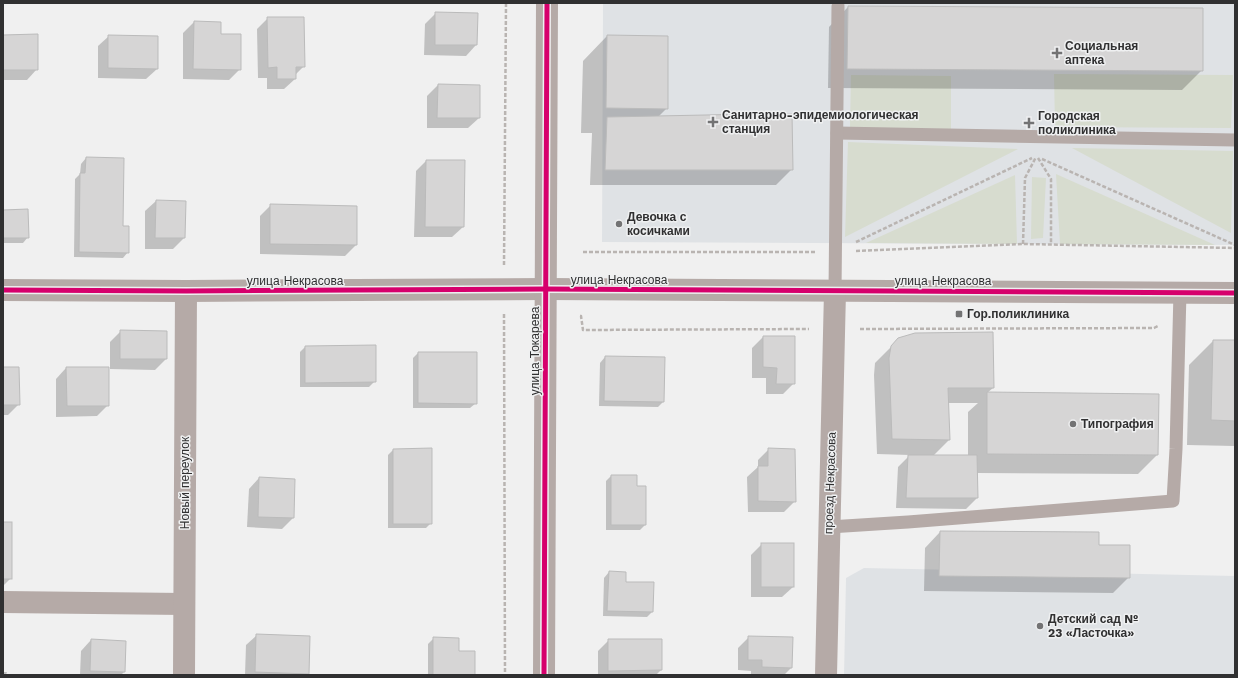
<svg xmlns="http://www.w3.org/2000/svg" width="1238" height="678" font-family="'Work Sans',sans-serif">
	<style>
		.built { fill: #dfe2e5 }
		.green { fill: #d7dccf }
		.shadow { fill: #0003; fill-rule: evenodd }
		.building { fill: #d6d5d5; stroke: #bbb }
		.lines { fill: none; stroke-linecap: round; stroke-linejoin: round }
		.path { stroke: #b9b4b1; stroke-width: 2.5; stroke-dasharray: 4 2; stroke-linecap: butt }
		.lane { stroke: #b5aaa7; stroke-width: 13 }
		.street { stroke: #b5aaa7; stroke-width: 22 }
		.cycleway-casing { stroke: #eff0f1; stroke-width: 8 }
		.cycleway { stroke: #d6006c; stroke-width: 5 }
		.poi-dot { fill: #737374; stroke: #eff0f1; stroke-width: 1.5 }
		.labels { text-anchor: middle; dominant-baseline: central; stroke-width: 3; stroke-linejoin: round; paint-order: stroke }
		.poi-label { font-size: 12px; font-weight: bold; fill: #303031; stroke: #eff0f1; text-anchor: start }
		.street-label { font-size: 12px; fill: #303031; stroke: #eff0f1 }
	</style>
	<rect width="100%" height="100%" fill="#f0f0f0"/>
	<g class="built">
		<polygon points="603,3 1235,3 1235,245 602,242"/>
		<polygon points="864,568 1235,576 1235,675 844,675 846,578"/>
	</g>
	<g class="green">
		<polygon points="1054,74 1233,75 1231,128 1055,127"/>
		<polygon points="851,75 951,76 951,129 850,128"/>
		<polygon points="848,142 1018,149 845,237"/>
		<polygon points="1072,148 1233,151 1231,233"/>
		<polygon points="1056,174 1215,245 1060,244"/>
		<polygon points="1015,175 1017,244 866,243"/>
		<polygon points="1032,177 1046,178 1043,238 1031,239"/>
	</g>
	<g class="shadow">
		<polygon points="848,7 1202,70 1182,90 828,88 829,27"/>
		<polygon points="436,13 477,14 476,45 466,56 424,55 425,24"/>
		<polygon points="268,18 304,66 295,75 295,79 284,89 267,89 267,78 258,78 257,29"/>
		<polygon points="194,22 220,23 220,35 240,69 229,80 183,79 183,33"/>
		<polygon points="3,36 37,69 27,80 3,80"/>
		<polygon points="109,36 157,69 146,79 98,78 98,46"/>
		<polygon points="607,36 667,108 658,117 792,169 776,185 590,185 592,133 581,133 583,61"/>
		<polygon points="438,85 479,118 468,128 427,128 427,96"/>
		<polygon points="86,158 122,227 128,252 123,258 74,257 75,179 80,174 81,164"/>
		<polygon points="426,161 463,227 452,237 414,237 416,171"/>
		<polygon points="156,201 185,202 184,238 173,249 145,249 145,211"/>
		<polygon points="271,205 356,245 345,256 260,254 260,216"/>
		<polygon points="3,211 28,237 23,243 3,243"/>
		<polygon points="121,331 166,359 155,370 110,369 110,342"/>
		<polygon points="763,337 794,383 783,394 766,394 766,378 752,378 752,348"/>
		<path d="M899,339L993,388L987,393L1158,395L1157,455L1138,474L976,473L977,498L966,509L896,508L898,467L910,455L877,454L874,375L875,363ZM948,403H978L968,412V456H933L949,440Z"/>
		<polygon points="1213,341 1235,341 1235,446 1187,445 1189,365"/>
		<polygon points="305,347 375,381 369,387 300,387 300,352"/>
		<polygon points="418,353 476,403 470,408 413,408 413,358"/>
		<polygon points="605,357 664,358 663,402 658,407 599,406 600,363"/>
		<polygon points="3,368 19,404 8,415 3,415"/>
		<polygon points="66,368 108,405 97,416 56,417 56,379"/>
		<polygon points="769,449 795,501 784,512 748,512 747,477 758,467 758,460"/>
		<polygon points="393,450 431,523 426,528 388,528 388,455"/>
		<polygon points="611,476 636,487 645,525 640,530 606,530 606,481"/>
		<polygon points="259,478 293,518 282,529 247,527 249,489"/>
		<polygon points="3,523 11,578 3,586"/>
		<polygon points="940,532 1098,546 1129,577 1113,593 924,591 925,548"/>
		<polygon points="762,544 793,587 782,597 751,597 751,555"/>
		<polygon points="609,572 652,612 647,617 603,616 604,578"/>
		<polygon points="257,635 308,673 306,675 245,675 246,645"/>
		<polygon points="749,637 791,668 784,675 751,675 751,671 738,670 738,648"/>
		<polygon points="434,638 458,652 474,675 428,675 428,644"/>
		<polygon points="91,640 124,672 121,675 80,675 81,651"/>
		<polygon points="609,640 661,670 656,675 598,675 598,651"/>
		<polygon points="3,672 7,672 6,675 3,675"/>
	</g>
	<g class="building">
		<polygon points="848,6 1203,8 1203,71 847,69"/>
		<polygon points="435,12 478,13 477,45 435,45"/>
		<polygon points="267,17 304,17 305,67 296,67 296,79 277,79 277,67 268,68"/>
		<polygon points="194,21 221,22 221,34 241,34 241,70 193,69"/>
		<polygon points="38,34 38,70 3,70 3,35"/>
		<polygon points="108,35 158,36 158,69 108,68"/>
		<polygon points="607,35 668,36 668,109 606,108"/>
		<polygon points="438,84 480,85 480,118 437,118"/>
		<polygon points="755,114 792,114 793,170 605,170 607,117"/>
		<polygon points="86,157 124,158 123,226 129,226 129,253 79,252 80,173 85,173"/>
		<polygon points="426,160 465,160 464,227 425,227"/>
		<polygon points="156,200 186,201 185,238 155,238"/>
		<polygon points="270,204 357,206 357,245 270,244"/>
		<polygon points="28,209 29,238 3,238 3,210"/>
		<polygon points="120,330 167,331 167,359 120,359"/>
		<polygon points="993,332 994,388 948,388 950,440 892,439 889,358 891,346 898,338 915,333"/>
		<polygon points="763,336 795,336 795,384 776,384 777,368 763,367"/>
		<polygon points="1213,340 1235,340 1235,421 1211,420"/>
		<polygon points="376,345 376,382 305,383 305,346"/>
		<polygon points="418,352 477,352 477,404 418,403"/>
		<polygon points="605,356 665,357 664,402 604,401"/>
		<polygon points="3,367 19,367 20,405 3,405"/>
		<polygon points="66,367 109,367 109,406 67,406"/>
		<polygon points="987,392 1159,394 1158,455 987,454"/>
		<polygon points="432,448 432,524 393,524 393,449"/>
		<polygon points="768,448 795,449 796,502 758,501 758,466 768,466"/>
		<polygon points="908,455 977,455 978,498 906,498"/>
		<polygon points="611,475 637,475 637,486 646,486 646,525 611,525"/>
		<polygon points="259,477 295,479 294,518 258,517"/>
		<rect x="3" y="522" width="9" height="57"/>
		<polygon points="940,531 1099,532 1099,545 1130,545 1130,578 939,576"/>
		<rect x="761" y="543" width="33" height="44"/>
		<polygon points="609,571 626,572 626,582 654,582 653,612 607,611"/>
		<polygon points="256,634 310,636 309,674 255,672"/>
		<polygon points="748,636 793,637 792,668 762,667 762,660 748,660"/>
		<polygon points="433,637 459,638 459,651 475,651 475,675 433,675"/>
		<polygon points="91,639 126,641 125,672 90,671"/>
		<polygon points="608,639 662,639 662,670 608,671"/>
	</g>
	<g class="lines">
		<g class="path">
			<polyline points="1038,158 1051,179 1051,244"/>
			<polyline points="1042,159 1235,245"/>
			<polyline points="856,242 1032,158"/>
			<polyline points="1023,244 1025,178 1036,157"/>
			<polyline points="856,251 1023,244 1235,248"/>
			<polyline points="583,252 815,252"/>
			<polyline points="504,265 506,3"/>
			<polyline points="504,314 505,675"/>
			<polyline points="580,316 581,316 583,330 809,329"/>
			<polyline points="860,329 1154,328 1158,326"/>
		</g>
		<g class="lane">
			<polyline points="837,133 1235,140"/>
			<polyline points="835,291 838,6"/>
			<polyline points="829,527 908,522 1173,501 1176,449 1180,292"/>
		</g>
		<g class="street">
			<polyline points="3,290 186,291 546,289 1235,293"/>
			<polyline points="3,602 184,604"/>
			<polyline points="184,675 186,291"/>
			<polyline points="544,675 547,3"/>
			<polyline points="826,675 835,291"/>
		</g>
		<g class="cycleway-casing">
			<g id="cycleway">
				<polyline points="3,290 186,291 546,289 1235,293"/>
				<polyline points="544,675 547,3"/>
			</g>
		</g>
		<use href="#cycleway" class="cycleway"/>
	</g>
	<g class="poi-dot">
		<path d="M1055 47h4v4h4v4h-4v4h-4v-4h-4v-4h4z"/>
		<path d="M711 116h4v4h4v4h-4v4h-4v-4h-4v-4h4z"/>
		<path d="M1027 117h4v4h4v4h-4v4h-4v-4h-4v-4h4z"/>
		<circle cx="619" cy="224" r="4"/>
		<rect x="955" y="310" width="8" height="8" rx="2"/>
		<circle cx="1073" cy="424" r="4"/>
		<circle cx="1040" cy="626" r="4"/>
	</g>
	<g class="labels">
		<g class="poi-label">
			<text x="1065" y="46">Социальная<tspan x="1065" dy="14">аптека</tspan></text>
			<text x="722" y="115">Санитарно-эпидемиологическая<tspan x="722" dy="14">станция</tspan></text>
			<text x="1038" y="116">Городская<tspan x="1038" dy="14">поликлиника</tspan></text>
			<text x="627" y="217">Девочка с<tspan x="627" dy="14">косичками</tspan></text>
			<text x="967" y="314">Гор.поликлиника</text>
			<text x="1081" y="424">Типография</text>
			<text x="1048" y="619">Детский сад №<tspan x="1048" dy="14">23 «Ласточка»</tspan></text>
		</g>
		<g class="street-label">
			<text x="619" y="280">улица Некрасова</text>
			<text x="295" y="281">улица Некрасова</text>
			<text x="943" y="281">улица Некрасова</text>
			<text transform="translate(535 351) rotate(-90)">улица Токарева</text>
			<text transform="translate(185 483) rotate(-90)">Новый переулок</text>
			<text transform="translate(830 483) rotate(-88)">проезд Некрасова</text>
		</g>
	</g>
	<rect width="1238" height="678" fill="none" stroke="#303031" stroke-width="8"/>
</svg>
